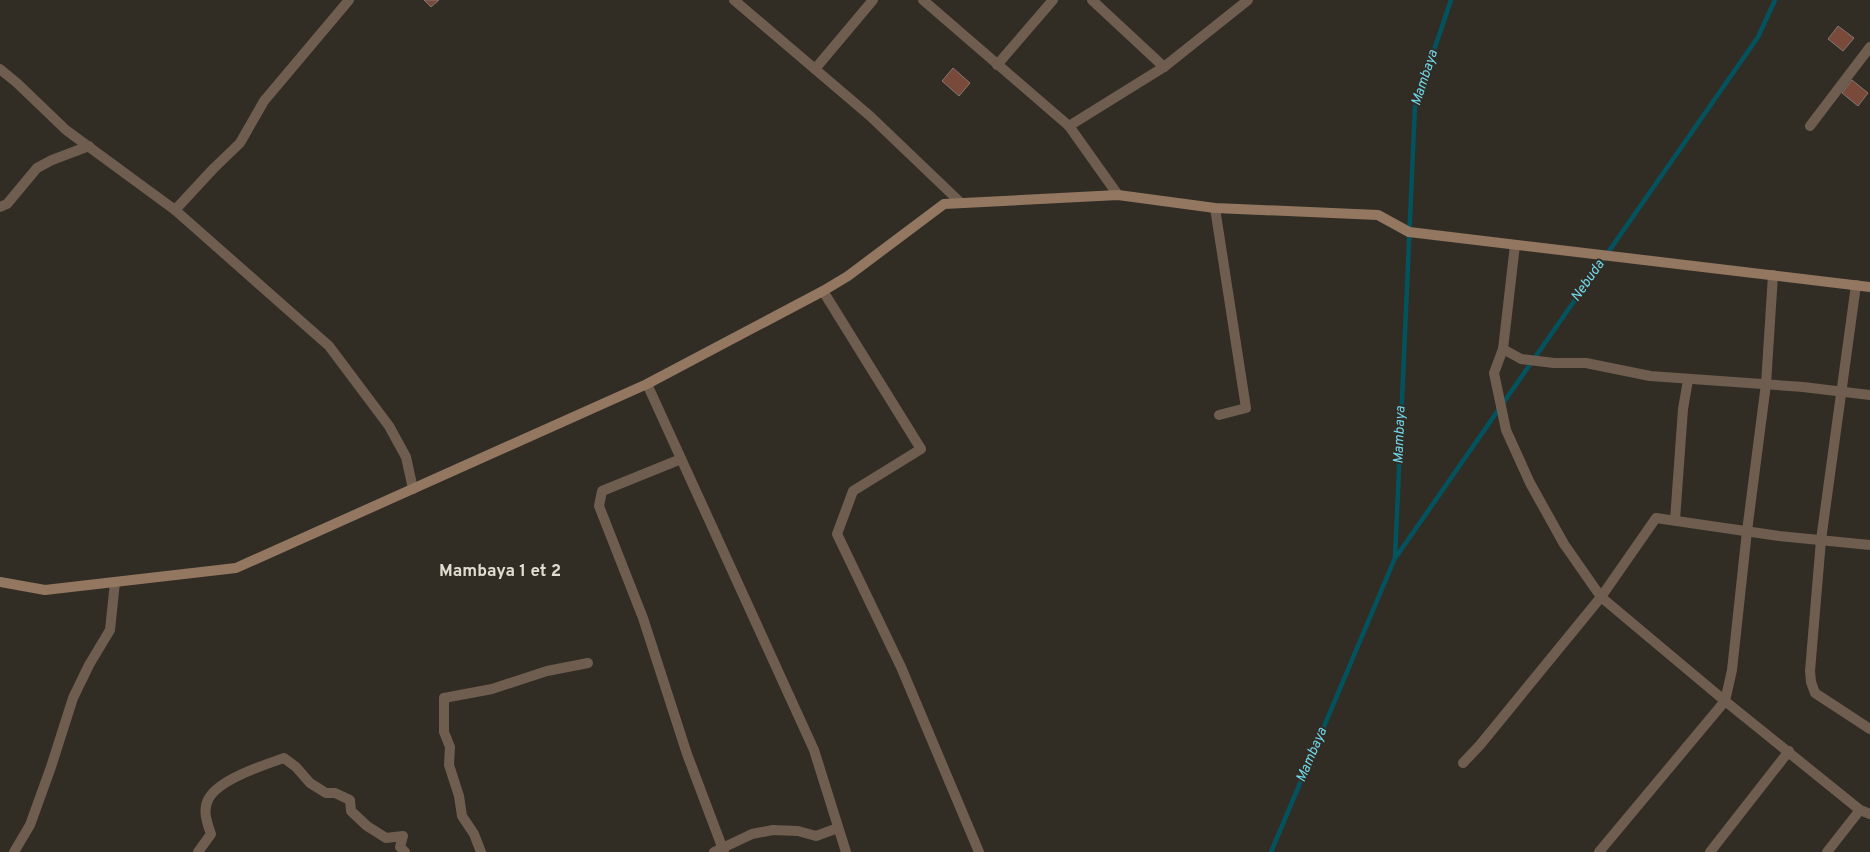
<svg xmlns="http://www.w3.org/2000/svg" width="1870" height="852" font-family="Overpass,sans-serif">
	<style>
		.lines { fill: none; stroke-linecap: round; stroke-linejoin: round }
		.stream { stroke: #03535f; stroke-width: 4.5 }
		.building { fill: #794a39; stroke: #837672 }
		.street { stroke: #6f5d4f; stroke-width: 10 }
		.secondary { stroke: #937761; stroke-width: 10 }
		.labels { text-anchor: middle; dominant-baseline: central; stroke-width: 4; stroke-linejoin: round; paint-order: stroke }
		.water-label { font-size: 14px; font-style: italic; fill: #70d7ec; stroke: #312d24 }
		.district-label { font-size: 17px; font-weight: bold; fill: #e1dcd0; stroke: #312d24 }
	</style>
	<rect width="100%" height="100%" fill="#312d24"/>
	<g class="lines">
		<g class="stream">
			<polyline points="1396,557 1758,37 1775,0"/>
			<polyline points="1271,852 1395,558 1415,106 1451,0"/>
		</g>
	</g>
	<g class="building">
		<polygon points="424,0 439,0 431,7"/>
		<polygon points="1838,26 1854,38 1843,51 1828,39"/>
		<polygon points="953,68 970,83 959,96 942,81"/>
		<polygon points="1852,80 1868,93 1858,106 1842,93"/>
	</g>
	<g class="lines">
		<g class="street">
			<polyline points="734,0 870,116 961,203"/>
			<polyline points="923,0 1069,126 1118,195"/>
			<polyline points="1092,0 1164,67"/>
			<polyline points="997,65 1053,0"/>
			<polyline points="0,69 17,83 66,130 175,210 214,168 240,143 264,101 349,0"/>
			<polyline points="815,69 873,0"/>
			<polyline points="1069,126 1164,67 1248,0"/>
			<polyline points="1810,126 1870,47"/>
			<polyline points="0,207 7,204 37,168 52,160 89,146"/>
			<polyline points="1215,208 1246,408 1219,415"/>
			<polyline points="175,210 329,346 389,426 406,457 413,489"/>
			<polyline points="1515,245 1503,349 1494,373 1506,430 1530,483 1564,544 1601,597 1725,701 1860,810 1870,814"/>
			<polyline points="1856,285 1821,540 1810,671 1811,682 1815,693 1870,729"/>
			<polyline points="823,291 921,449 853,491 837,534 901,667 979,852"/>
			<polyline points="1503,349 1521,359 1554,363 1586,363 1650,376 1803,387 1870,395"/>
			<polyline points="647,384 814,750 846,852"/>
			<polyline points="681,459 602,491 599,506 643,618 687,754 724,852"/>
			<polyline points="1675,520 1683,409 1688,380"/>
			<polyline points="1463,763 1480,745 1601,597 1656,518 1779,536 1870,545"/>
			<polyline points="14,852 30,825 51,767 73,698 89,665 110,630 115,582"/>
			<path d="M198,852L211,834C207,823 202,809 209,798C220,779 264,765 284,758L296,767L310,783L326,793H335L350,800L351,811L367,826L386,838L403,836L400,847L405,852"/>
			<polyline points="481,852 474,834 462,816 459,796 449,765 450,747 444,732 444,698 492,689 547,671 588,663"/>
			<polyline points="714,852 752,834 773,830 798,831 816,836 838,828"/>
			<polyline points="1599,852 1725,701 1732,670 1747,531 1766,384 1773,275"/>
			<polyline points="1710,852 1789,751"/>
			<polyline points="1827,852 1860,810"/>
		</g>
		<polyline class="secondary" points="0,582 45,590 236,568 647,384 823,291 848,276 944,204 1118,195 1215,208 1378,215 1409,232 1870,287"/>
	</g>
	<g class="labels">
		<g class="water-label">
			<text transform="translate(1425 78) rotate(-72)">Mambaya</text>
			<text transform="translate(1588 281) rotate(-55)">Nebuda</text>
			<text transform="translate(1400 435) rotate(-88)">Mambaya</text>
			<text transform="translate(1312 755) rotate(-67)">Mambaya</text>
		</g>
		<g class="district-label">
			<text x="500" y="572">Mambaya 1 et 2</text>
		</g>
	</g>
</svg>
